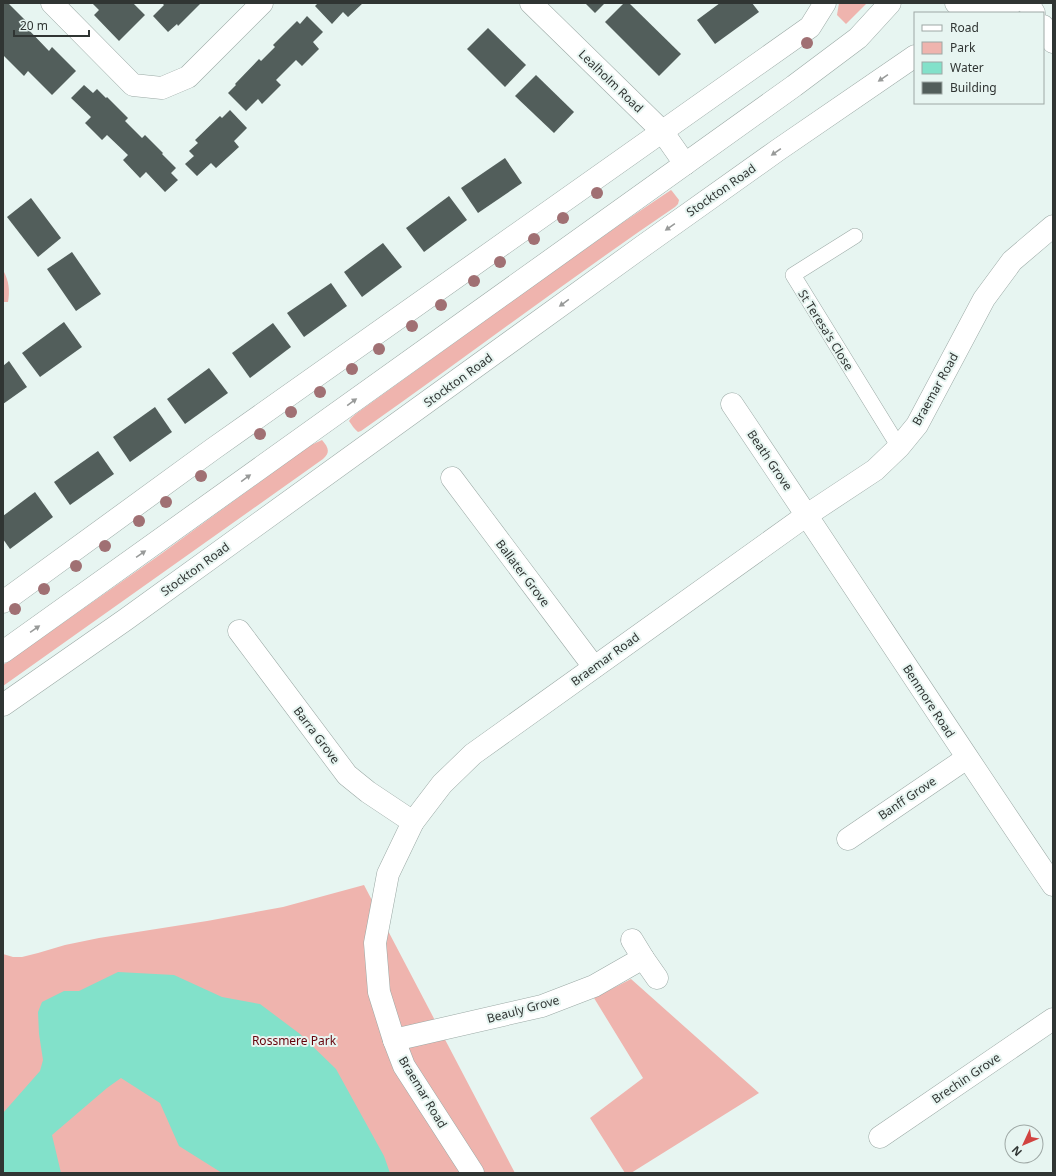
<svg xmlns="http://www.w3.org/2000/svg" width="1056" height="1176" font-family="'Noto Sans',sans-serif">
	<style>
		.green { fill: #efb4ae }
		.water { fill: #82e1ca }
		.building { fill: #525e5b }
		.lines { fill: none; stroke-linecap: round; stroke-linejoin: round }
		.lane-casing { stroke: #9ba9a5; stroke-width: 16 }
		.street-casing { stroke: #9ba9a5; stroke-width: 23 }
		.secondary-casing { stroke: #9ba9a5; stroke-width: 23 }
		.highway-casing { stroke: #9ba9a5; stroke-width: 23 }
		.lane { stroke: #fff; stroke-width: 15 }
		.street { stroke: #fff; stroke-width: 22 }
		.secondary { stroke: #fff; stroke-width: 22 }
		.highway { stroke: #fff; stroke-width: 22 }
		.tree { fill: #a07073 }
		.oneway { fill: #989a99 }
		.labels { text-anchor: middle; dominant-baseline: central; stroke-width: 4; stroke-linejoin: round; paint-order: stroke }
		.street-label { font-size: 12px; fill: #303533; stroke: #e7f5f1 }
		.park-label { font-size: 12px; fill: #66040c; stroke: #e7f5f1 }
	</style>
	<rect width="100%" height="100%" fill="#e7f5f1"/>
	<g class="green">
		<polygon points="839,3 867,3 846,24 837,15"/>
		<path d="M671,190L672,191L679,200L678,204L675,207C569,279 466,357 361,431L358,432C354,429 352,425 349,421L351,418L357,413L512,301L622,223Z"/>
		<path d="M3,270C9,281 10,290 8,302H3Z"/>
		<path d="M322,440C328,447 331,452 323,459L3,686V665L161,554L309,446Z"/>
		<polygon points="364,885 515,1173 3,1173 3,954 13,957 22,957 38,953 65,945 99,938 207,921 283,907"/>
		<polygon points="631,979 759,1093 631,1173 625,1173 590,1118 643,1078 594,998"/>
	</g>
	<polygon class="water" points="118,972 174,975 222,997 260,1004 300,1034 336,1069 384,1156 390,1173 222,1173 179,1146 160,1103 121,1078 107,1088 52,1135 61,1173 3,1173 3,1113 40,1071 43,1060 39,1034 38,1012 42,1002 64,991 79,991"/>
	<g class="building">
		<polygon points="3,3 8,3 29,24 26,27 49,51 52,47 76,71 52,95 28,71 24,76 3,55 3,50 4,48 3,47"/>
		<polygon points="92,3 133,3 145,15 119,41 94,15 99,10"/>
		<polygon points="162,3 201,3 178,26 177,24 168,32 153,16 164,5"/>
		<polygon points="318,3 363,3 348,17 343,12 332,24 315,6"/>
		<polygon points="585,3 605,3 595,13"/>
		<polygon points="624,3 629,3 681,54 659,76 605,22"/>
		<polygon points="720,3 752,3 759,12 715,44 697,20"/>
		<polygon points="307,16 323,32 313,42 319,49 302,66 296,60 276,80 281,85 262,104 258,99 246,111 228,93 236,85 235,84 259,59 261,61 275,47 273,45 297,21 300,24"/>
		<polygon points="488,28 526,65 505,87 467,49"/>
		<polygon points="536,75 574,112 554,133 515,96"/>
		<polygon points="84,85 93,93 97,89 106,98 107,97 128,118 125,121 142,138 145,135 163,153 162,154 176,168 171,173 178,180 165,192 146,172 140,178 123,160 128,155 107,135 102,140 85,123 91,117 71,98"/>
		<polygon points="230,110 247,128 234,141 239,147 216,168 211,163 197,176 185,164 194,156 189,151 198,143 195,140 220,116 222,118"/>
		<polygon points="505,158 522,183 478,213 461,188"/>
		<polygon points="449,196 467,220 424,252 406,228"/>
		<polygon points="31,198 61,238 38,257 7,217"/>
		<polygon points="383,243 402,267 362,297 344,272"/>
		<polygon points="72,252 101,294 76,311 47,269"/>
		<polygon points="331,283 347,306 304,337 287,313"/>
		<polygon points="64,322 82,347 40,377 22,353"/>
		<polygon points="273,323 291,347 250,378 232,353"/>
		<polygon points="9,361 27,387 3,404 3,366"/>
		<polygon points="209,368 228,393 185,424 167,399"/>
		<polygon points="155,407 172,432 130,462 113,437"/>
		<polygon points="98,451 114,474 70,505 54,482"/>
		<polygon points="35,492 53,517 10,549 3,539 3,516"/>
	</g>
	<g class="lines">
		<g class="lane-casing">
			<polyline id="lane" points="855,236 793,275 899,447"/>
		</g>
		<g class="street-casing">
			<g id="street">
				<polyline points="52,3 133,85 162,88 188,77 262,3"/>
				<polyline points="531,3 662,131 685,164"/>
				<path d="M732,404C840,564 945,726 1053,885"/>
				<polyline points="452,478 594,667"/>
				<polyline points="3,602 213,449 810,27 825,3"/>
				<polyline points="239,631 347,775 368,792 413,822"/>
				<polyline points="848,839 967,758"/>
				<polyline points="632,940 643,958"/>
				<polyline points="394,1040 542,1006 594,986 643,958 657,978"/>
				<polyline points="880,1137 1053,1019"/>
				<polyline points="473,1173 404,1066 394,1040 379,992 375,943 388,874 413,822 442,784 473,754 807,515 875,470 899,447 917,425 984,299 1012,261 1053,226"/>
			</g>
		</g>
		<g class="secondary-casing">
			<g id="secondary">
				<polyline points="1028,3 1034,13"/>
				<polyline points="1043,26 1053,42"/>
			</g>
		</g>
		<g class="highway-casing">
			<g id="highway">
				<polyline points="956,3 981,11 1004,8 1012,3"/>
				<polyline points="3,652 794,86 858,38 890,3"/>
				<polyline points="3,705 125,620 643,246 778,150 915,56"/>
			</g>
		</g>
		<use href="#lane" class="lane"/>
		<use href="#street" class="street"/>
		<use href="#secondary" class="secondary"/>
		<use href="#highway" class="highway"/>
	</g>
	<g class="tree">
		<circle cx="807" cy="43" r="6"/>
		<circle cx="597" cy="193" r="6"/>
		<circle cx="563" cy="218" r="6"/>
		<circle cx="534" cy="239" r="6"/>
		<circle cx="500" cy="262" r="6"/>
		<circle cx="474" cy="281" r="6"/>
		<circle cx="441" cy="305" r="6"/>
		<circle cx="412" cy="326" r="6"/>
		<circle cx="379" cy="349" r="6"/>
		<circle cx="352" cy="369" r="6"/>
		<circle cx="320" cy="392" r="6"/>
		<circle cx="291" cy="412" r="6"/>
		<circle cx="260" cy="434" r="6"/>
		<circle cx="201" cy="476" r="6"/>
		<circle cx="166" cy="502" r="6"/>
		<circle cx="139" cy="521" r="6"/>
		<circle cx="105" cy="546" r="6"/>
		<circle cx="76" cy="566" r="6"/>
		<circle cx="44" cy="589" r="6"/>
		<circle cx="15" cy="609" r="6"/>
	</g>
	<defs><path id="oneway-solid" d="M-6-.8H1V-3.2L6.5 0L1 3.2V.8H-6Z"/></defs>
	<g class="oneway">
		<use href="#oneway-solid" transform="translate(883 78) rotate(146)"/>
		<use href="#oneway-solid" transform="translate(776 152) rotate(145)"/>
		<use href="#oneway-solid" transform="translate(670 227) rotate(145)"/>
		<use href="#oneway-solid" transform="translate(564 303) rotate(144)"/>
		<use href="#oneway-solid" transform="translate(352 402) rotate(-36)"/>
		<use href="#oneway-solid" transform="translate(246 478) rotate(-36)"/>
		<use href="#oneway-solid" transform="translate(141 554) rotate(-35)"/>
		<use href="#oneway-solid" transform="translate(35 629) rotate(-35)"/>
	</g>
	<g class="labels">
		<g class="street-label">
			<text transform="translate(611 81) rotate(44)">Lealholm Road</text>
			<text transform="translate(721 190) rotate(-35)">Stockton Road</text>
			<text transform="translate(826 330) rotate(58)">St Teresa's Close</text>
			<text transform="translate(458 380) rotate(-36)">Stockton Road</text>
			<text transform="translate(935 389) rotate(-61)">Braemar Road</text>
			<text transform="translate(770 460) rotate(56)">Beath Grove</text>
			<text transform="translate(195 569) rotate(-36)">Stockton Road</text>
			<text transform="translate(523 573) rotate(53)">Ballater Grove</text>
			<text transform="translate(605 659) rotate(-36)">Braemar Road</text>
			<text transform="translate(929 701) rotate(57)">Benmore Road</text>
			<text transform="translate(317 735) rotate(53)">Barra Grove</text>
			<text transform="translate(907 798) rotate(-34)">Banff Grove</text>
			<text transform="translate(523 1009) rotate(-15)">Beauly Grove</text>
			<text transform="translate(966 1078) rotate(-34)">Brechin Grove</text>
			<text transform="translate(423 1092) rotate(59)">Braemar Road</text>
		</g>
		<g class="park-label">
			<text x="294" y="1040">Rossmere Park</text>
		</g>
	</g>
	<rect width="1056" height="1176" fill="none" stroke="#303533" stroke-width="8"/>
	<rect x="914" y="12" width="130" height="92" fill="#e7f5f1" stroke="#9ea8a5"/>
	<rect x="922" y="25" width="20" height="6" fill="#ffffff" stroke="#9ea8a5"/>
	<text x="950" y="32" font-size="12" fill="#303533">Road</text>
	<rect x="922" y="42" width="20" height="12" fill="#efb4ae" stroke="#9ea8a5"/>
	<text x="950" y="52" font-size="12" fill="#303533">Park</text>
	<rect x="922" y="62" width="20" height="12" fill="#82e1ca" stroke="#9ea8a5"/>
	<text x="950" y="72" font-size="12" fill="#303533">Water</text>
	<rect x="922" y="82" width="20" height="12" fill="#525e5b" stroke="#9ea8a5"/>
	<text x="950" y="92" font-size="12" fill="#303533">Building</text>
	<g transform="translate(1024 1144) rotate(226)"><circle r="19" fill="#e7f5f1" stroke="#9ea8a5"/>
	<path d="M0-3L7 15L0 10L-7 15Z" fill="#d14340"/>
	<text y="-6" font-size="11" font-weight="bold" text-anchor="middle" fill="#303533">N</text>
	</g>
	<path d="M14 30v6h75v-6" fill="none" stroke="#303533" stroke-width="2"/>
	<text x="20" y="30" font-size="12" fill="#303533" stroke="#e7f5f1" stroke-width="3" paint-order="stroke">20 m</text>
</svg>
